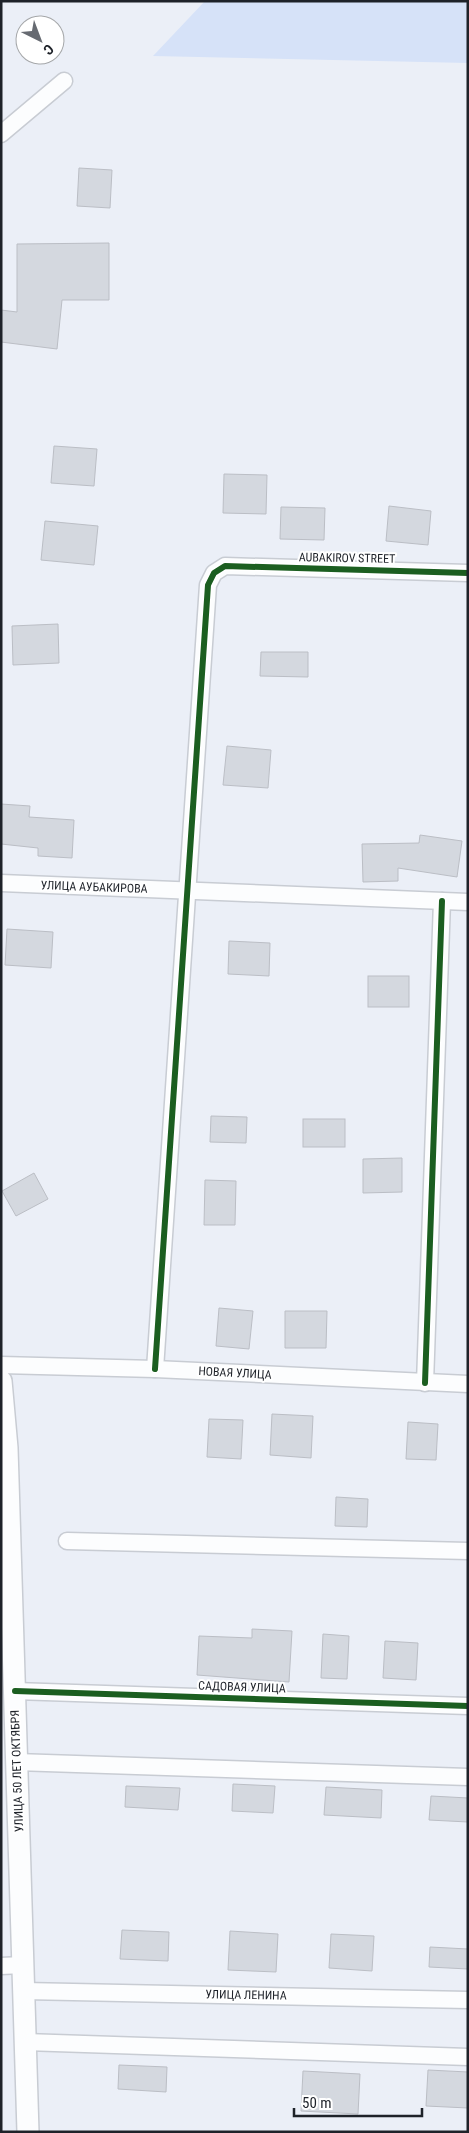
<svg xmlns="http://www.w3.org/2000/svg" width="469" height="2133" font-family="'Roboto Condensed',sans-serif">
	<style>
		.green { fill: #d6e2f8 }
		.building { fill: #d4d8df; stroke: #bbbec5 }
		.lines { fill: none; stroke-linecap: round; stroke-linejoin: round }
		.minor-casing { stroke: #c8ccd3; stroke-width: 19 }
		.major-casing { stroke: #c8ccd3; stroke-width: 24 }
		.minor { stroke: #fcfdfe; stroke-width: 16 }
		.major { stroke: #fcfdfe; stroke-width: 21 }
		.cycleway-casing { stroke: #fff; stroke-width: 9 }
		.cycleway { stroke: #1b5e20; stroke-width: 6 }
		.labels { text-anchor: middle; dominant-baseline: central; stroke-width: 4; stroke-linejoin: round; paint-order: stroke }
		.street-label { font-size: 12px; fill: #1e2229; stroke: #fff }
	</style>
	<rect width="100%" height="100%" fill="#ebeff7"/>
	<polygon class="green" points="205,1 468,1 468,63 153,56"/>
	<g class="building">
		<polygon points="79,168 112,170 110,208 77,206"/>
		<polygon points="109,243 109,300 62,300 57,349 1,342 1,310 17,312 17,244"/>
		<polygon points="54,446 97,449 94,486 51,483"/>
		<polygon points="224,474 267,475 266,514 223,513"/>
		<polygon points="389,506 431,511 428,545 386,541"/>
		<polygon points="281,507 325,508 324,540 280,539"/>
		<polygon points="45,521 98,526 94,565 41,560"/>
		<polygon points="58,624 59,663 13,665 12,626"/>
		<polygon points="261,652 308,652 308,677 260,676"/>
		<polygon points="227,746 271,750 268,788 223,785"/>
		<polygon points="1,804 30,806 29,817 74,820 72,858 38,856 38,848 1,844"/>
		<polygon points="420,835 462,841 457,877 398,868 398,881 363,882 362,844 419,843"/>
		<polygon points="7,929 53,932 51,968 5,965"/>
		<polygon points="229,941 270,943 269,976 228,974"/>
		<rect x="368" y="976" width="41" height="31"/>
		<polygon points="211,1116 247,1117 246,1143 210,1142"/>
		<rect x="303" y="1119" width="42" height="28"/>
		<polygon points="402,1158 402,1192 363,1193 363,1159"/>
		<polygon points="34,1173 48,1199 16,1216 2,1191"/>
		<polygon points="205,1180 236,1181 235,1225 204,1225"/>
		<polygon points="219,1308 253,1311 249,1349 216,1346"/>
		<polygon points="285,1311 327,1311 326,1348 285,1348"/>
		<polygon points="272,1414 313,1416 311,1458 270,1455"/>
		<polygon points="209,1419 243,1420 241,1459 207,1457"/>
		<polygon points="408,1422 438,1424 436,1460 406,1459"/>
		<polygon points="336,1497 368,1499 367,1527 335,1526"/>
		<polygon points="252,1629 292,1631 289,1682 197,1675 199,1636 252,1638"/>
		<polygon points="323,1634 349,1636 347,1679 321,1678"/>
		<polygon points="385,1641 418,1643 416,1680 383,1678"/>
		<polygon points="233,1784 275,1786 273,1813 232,1811"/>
		<polygon points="126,1786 180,1788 178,1810 125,1807"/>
		<polygon points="326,1787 382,1790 381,1818 324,1815"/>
		<polygon points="431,1796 468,1798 468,1822 429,1820"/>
		<polygon points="122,1930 169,1932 168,1961 120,1959"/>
		<polygon points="230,1931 278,1934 276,1972 228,1970"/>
		<polygon points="331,1934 374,1936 372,1971 329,1968"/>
		<polygon points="430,1947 468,1949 468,1969 429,1967"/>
		<polygon points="119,2065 167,2067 166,2092 118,2089"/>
		<polygon points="428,2070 468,2072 468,2108 426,2106"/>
		<polygon points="303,2071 360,2074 358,2114 301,2111"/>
	</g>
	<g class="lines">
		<g class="minor-casing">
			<g id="minor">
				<polyline points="1,134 64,81"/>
				<polyline points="1,883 468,902"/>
				<polyline points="1,1365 155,1369 468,1384"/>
				<polyline points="155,1369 208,585 214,573 225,566 468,573"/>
				<polyline points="425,1383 442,901"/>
				<polyline points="67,1541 468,1551"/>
				<polyline points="15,1691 468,1706"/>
				<polyline points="16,1762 468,1777"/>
				<polyline points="1,1966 23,1965"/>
				<polyline points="24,1991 468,2000"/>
				<polyline points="25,2042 468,2057"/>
			</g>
		</g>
		<g class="major-casing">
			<polyline id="major" points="1,1381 7,1448 28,2132"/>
		</g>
		<use href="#minor" class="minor"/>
		<use href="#major" class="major"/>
		<g class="cycleway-casing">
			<g id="cycleway">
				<polyline points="155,1369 208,585 214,573 225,566 468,573"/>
				<polyline points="425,1383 442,901"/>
				<polyline points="15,1691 468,1706"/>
			</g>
		</g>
		<use href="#cycleway" class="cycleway"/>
	</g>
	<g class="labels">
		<g class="street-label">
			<text transform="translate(347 558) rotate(1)">AUBAKIROV STREET</text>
			<text transform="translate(94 887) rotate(2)">УЛИЦА АУБАКИРОВА</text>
			<text transform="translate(235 1373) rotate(3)">НОВАЯ УЛИЦА</text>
			<text transform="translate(242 1687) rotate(2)">САДОВАЯ УЛИЦА</text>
			<text transform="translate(17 1771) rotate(-92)">УЛИЦА 50 ЛЕТ ОКТЯБРЯ</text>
			<text transform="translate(246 1995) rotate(1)">УЛИЦА ЛЕНИНА</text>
		</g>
	</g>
	<rect width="469" height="2133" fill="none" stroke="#1e2229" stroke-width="5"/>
	<g transform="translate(40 40) rotate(138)"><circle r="24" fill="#ffffff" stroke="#a5a7a9"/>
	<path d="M0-4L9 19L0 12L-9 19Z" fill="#666a71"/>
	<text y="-8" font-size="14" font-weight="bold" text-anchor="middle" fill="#1e2229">С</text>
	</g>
	<path d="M294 2108v8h128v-8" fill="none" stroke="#1e2229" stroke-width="2.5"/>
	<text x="302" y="2108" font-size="15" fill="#1e2229" stroke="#ffffff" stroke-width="4" paint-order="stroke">50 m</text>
</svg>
